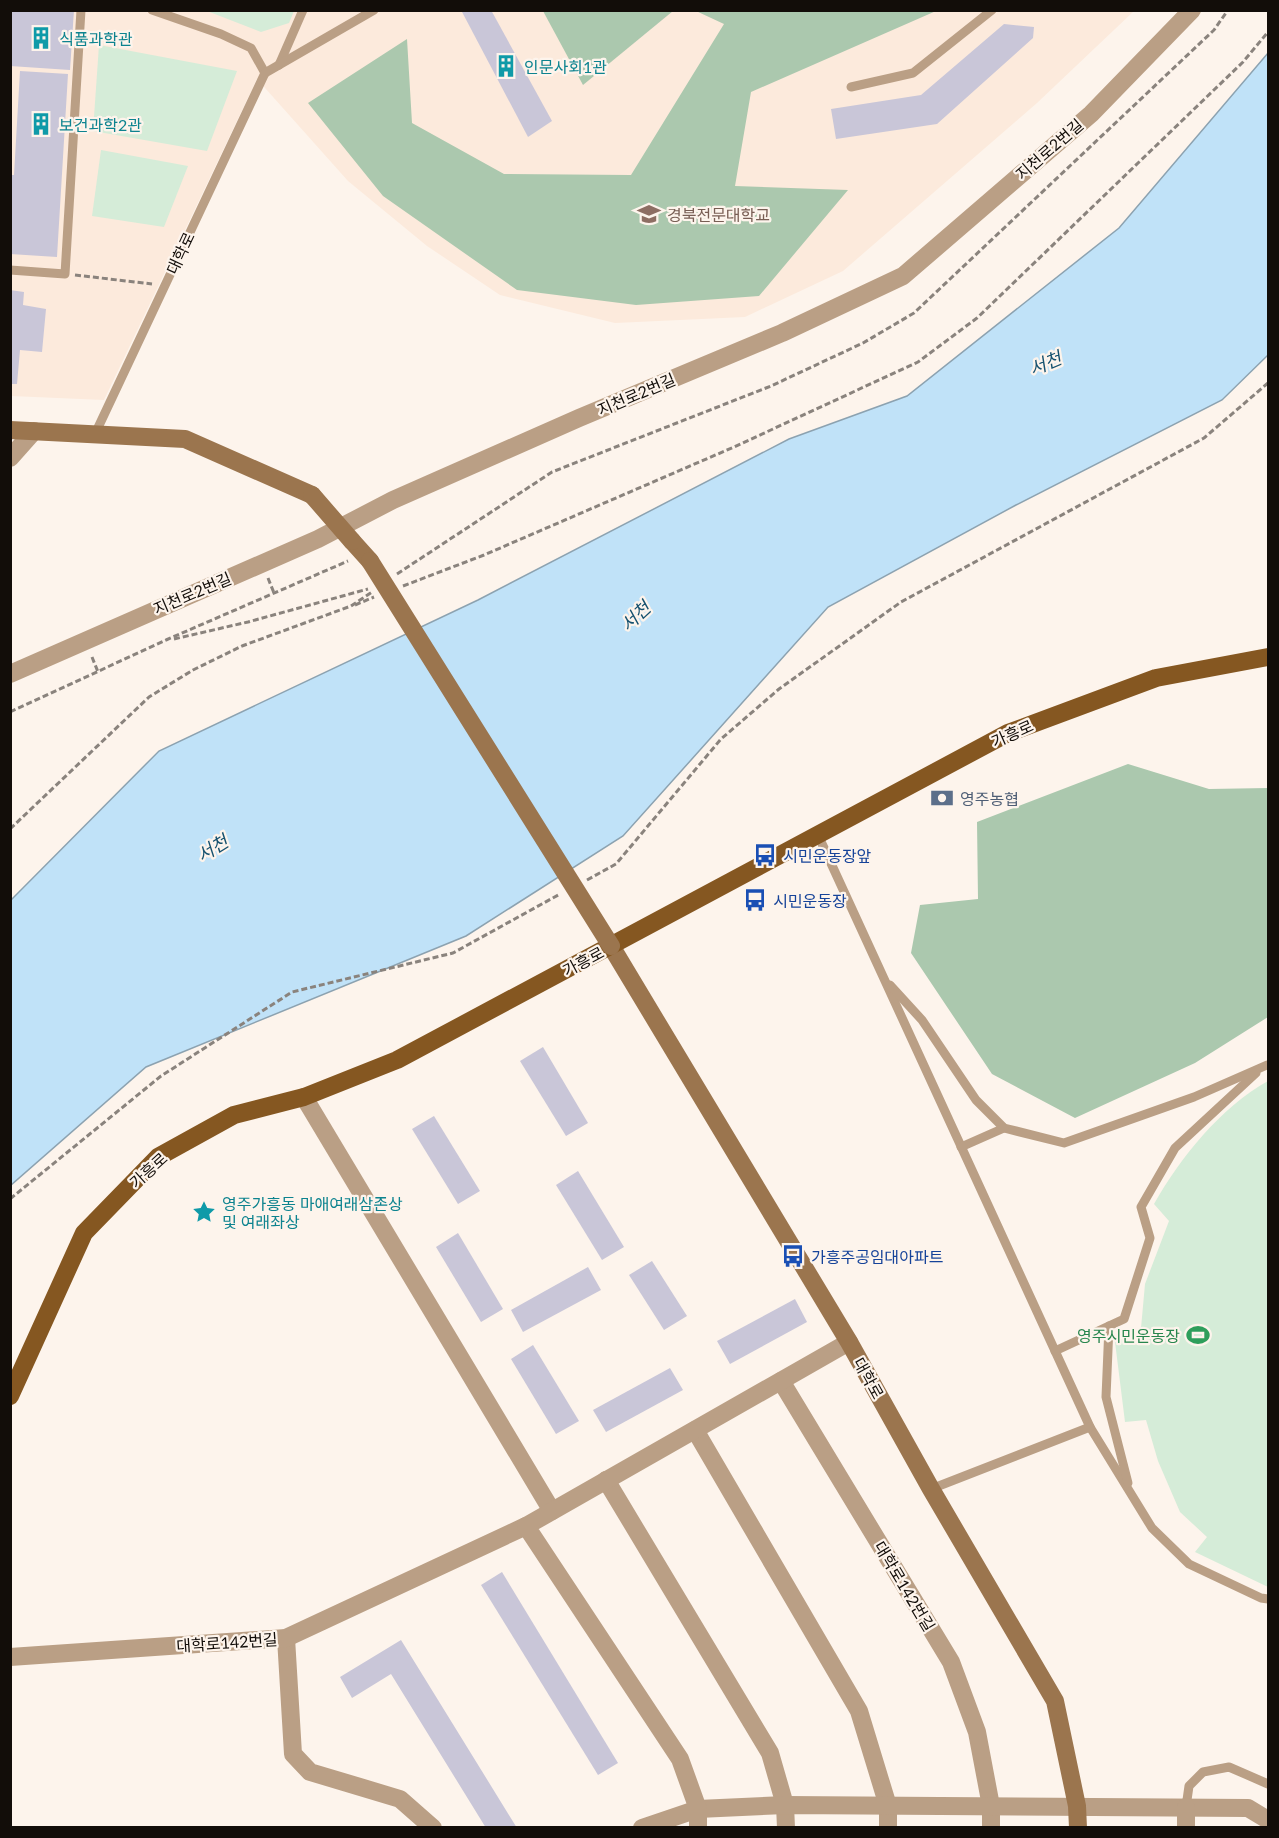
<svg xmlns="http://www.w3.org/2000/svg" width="1279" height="1838" font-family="Lato,'Noto Sans KR',sans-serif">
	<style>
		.built { fill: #fceadc }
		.green { fill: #d5ecd8 }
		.forest { fill: #abc8ae }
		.water { fill: #c0e2f8; stroke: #8ca2b0; stroke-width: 1.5 }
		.building { fill: #c9c6d8 }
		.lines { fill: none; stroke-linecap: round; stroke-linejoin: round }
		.path { stroke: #8a837d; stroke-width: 3; stroke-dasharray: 6 3; stroke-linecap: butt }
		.service { stroke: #ba9f85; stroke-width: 9 }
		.minor { stroke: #ba9f85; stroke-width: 18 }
		.secondary { stroke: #9b754e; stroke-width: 18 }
		.primary { stroke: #855721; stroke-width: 18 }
		.secondary-bridge { stroke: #9b754e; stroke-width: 18 }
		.labels { text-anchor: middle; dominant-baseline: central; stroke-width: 4.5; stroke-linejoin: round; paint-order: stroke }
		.culture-label { font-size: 16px; fill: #0d838f; stroke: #fdf4ec; text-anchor: start }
		.street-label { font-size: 16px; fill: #120d09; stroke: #fdf4ec }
		.education-label { font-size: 16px; fill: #785e54; stroke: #fdf4ec; text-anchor: start }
		.service-label { font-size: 16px; fill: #4e5e75; stroke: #fdf4ec; text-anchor: start }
		.transit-label { font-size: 16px; fill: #164399; stroke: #fdf4ec; text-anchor: start }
		.leisure-label { font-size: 16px; fill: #27864d; stroke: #fdf4ec; text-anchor: end }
		.water-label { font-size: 18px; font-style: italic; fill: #15516f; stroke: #fdf4ec }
	</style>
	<rect width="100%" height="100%" fill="#fdf4ec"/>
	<polygon class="built" points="11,11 1134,11 1037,103 843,271 745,317 615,323 500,295 427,246 348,181 257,79 104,400 11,396"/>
	<g class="green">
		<polygon points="207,11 294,11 289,23 261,32"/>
		<polygon points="99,45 237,71 207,151 93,131"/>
		<polygon points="101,150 188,166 164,227 92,216"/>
		<path d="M1268,1081V1587L1195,1552L1207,1537L1180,1512L1158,1461L1146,1420L1125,1422L1115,1342L1141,1328L1145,1284L1169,1221L1154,1204C1181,1157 1220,1108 1268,1081Z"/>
	</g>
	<g class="forest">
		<polygon points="543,11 673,11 583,85"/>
		<polygon points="696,11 936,11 751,92 735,186 848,190 759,296 636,305 517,290 383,196 308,103 407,39 412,123 504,174 631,175 724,24"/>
		<polygon points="1128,764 1209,789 1268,788 1268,1017 1195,1063 1075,1118 992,1074 911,953 920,905 978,899 977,822"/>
	</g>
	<polygon class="water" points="1268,53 1268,355 1222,400 1016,505 828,607 623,836 466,936 146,1067 11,1185 11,900 159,751 478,600 789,439 907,396 1119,228"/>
	<g class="building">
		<polygon points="10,10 74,10 70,70 10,66"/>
		<polygon points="461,10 491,10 552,121 528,137"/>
		<polygon points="1004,24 1034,27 1033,38 937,124 836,139 831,109 921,95"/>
		<polygon points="20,71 68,74 57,257 10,254 10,175 14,175"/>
		<polygon points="10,290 24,292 23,305 46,309 42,352 20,350 17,384 10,384"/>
		<polygon points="543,1047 588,1123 566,1136 520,1061"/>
		<polygon points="434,1116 480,1191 458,1204 412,1129"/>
		<polygon points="578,1171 624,1247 602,1260 556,1185"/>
		<polygon points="458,1233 503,1309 481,1322 436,1247"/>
		<polygon points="652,1261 687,1316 664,1330 629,1275"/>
		<polygon points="588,1267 601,1290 523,1332 511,1310"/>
		<polygon points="795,1299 807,1322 730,1364 717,1341"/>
		<polygon points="533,1345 579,1421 556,1434 511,1359"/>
		<polygon points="670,1368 683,1390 606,1432 593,1410"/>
		<polygon points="502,1572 618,1763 598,1775 481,1585"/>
		<polygon points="401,1640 517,1828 486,1828 391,1674 352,1698 340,1677"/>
	</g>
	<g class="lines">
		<g class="path">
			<polyline points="75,275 152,284"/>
			<polyline points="397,574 552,472 771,386 863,343 914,313 1214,30 1228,10"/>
			<polyline points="268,578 274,593"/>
			<polyline points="403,586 484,555 734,447 918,362 977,318 1243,62 1268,32"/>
			<polyline points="355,605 374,597"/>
			<polyline points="174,639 248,622 368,589"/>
			<polyline points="92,657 98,672"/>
			<polyline points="10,712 166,640 348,561"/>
			<polyline points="10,829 149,697 193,670 242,646 351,606 372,592"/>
			<polyline points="587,880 616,864 721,739 779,689 901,602 1204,438 1268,383"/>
			<polyline points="10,1199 161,1076 292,992 453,953 560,894"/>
		</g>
		<g class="service">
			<polyline points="152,10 221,34 251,48 265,73"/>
			<polyline points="279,65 303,10"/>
			<polyline points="265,73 374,10"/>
			<polyline points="851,87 913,73 992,10"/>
			<polyline points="10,270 65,274 81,10"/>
			<polyline points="95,434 265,73"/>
			<polyline points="818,835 1090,1427 1152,1528 1189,1564 1261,1598 1268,1599"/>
			<polyline points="890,985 922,1020 976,1100 1004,1128 1064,1143 1194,1097 1267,1065"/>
			<polyline points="961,1147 1004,1128"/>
			<polyline points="1109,1326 1106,1397 1128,1483"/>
			<polyline points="1055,1351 1124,1319 1150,1238 1141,1207 1175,1148 1256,1073"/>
			<polyline points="931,1489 1090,1427"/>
			<polyline points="1186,1807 1189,1786 1203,1772 1229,1767 1268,1784"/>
		</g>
		<g class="minor">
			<polyline points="10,458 34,431"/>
			<polyline points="10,674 318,539 393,500 579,418 782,333 903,276 1091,114 1192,10"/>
			<polyline points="304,1097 552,1511"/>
			<polyline points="781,1381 951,1662 977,1732 991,1806 991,1828"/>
			<polyline points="695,1430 859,1711 888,1806 888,1828"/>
			<polyline points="606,1480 770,1753 785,1805 786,1828"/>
			<polyline points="286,1638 293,1754 310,1772 400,1799 433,1828"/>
			<polyline points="10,1657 286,1638 526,1526"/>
			<polyline points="642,1828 698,1809 785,1805 1248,1808 1268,1820"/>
			<polyline points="698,1828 698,1809 680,1759 526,1526 849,1342"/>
			<polyline points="1186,1828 1186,1807"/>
		</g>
		<g class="secondary">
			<polyline points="10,430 185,439 312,495"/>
			<polyline points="352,541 370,561"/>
			<polyline points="611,946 849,1342 931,1489 1055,1701 1077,1806 1078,1828"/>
		</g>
		<polyline class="primary" points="10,1396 84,1233 158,1157 234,1115 304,1097 397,1060 1008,733 1156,678 1268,657"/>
		<g class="secondary-bridge">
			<polyline points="312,495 352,541"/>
			<polyline points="370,561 611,946"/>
		</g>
	</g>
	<defs>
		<g id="building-bare" transform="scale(1.8)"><path d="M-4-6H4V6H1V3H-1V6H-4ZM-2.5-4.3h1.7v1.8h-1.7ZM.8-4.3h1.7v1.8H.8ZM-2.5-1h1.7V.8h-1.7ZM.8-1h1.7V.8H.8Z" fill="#0f9aa8" stroke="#fdf4ec" stroke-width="2.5" paint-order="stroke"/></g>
		<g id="university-bare" transform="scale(1.8)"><path d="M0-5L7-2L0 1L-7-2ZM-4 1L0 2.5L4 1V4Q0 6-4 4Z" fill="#8d6e63" stroke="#fdf4ec" stroke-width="2.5" paint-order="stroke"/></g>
		<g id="bank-bare" transform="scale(1.8)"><path d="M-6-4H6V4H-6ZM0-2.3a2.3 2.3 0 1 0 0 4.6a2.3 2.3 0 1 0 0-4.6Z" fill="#5c6f8a" stroke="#fdf4ec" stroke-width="2.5" paint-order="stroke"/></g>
		<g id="bus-bare" transform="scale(1.8)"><path d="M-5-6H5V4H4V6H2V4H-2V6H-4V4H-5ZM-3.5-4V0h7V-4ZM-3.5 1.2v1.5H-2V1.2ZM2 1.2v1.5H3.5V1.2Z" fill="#1a4fb4" stroke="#fdf4ec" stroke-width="2.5" paint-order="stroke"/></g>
		<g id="sight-bare" transform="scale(1.8)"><path d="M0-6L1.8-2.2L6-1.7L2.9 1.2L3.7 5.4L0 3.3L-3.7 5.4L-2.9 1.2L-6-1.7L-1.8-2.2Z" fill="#0f9aa8" stroke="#fdf4ec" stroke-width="2.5" paint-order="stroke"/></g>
		<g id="stadium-bare" transform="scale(1.8)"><path d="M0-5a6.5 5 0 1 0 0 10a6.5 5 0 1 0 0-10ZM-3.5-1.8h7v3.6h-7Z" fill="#2e9e5b" stroke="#fdf4ec" stroke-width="2.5" paint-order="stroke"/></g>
	</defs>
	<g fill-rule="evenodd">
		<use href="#building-bare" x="41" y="38"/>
		<use href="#building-bare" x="506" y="66"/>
		<use href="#building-bare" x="41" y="124"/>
		<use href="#university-bare" x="649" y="214"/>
		<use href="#bank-bare" x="942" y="798"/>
		<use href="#bus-bare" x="765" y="855"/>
		<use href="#bus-bare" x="755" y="900"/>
		<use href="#sight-bare" x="204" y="1212"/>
		<use href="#bus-bare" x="793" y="1256"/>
		<use href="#stadium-bare" x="1198" y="1335"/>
	</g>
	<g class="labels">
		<g class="culture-label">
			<text x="59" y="38">식품과학관</text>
			<text x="524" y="66">인문사회1관</text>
			<text x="59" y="124">보건과학2관</text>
			<text x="222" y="1203">영주가흥동 마애여래삼존상<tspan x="222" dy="18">및 여래좌상</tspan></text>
		</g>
		<g class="street-label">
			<text transform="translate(1049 149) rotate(-41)">지천로2번길</text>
			<text transform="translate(180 253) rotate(-65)">대학로</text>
			<text transform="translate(636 394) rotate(-23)">지천로2번길</text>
			<text transform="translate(192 593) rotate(-23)">지천로2번길</text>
			<text transform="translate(1012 733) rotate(-24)">가흥로</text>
			<text transform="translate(583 961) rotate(-28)">가흥로</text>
			<text transform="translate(148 1170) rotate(-42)">가흥로</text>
			<text transform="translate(869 1378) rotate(61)">대학로</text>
			<text transform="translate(905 1586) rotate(59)">대학로142번길</text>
			<text transform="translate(227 1642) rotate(-4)">대학로142번길</text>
		</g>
		<g class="education-label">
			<text x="667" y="214">경북전문대학교</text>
		</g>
		<g class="service-label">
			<text x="960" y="798">영주농협</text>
		</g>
		<g class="transit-label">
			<text x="783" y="855">시민운동장앞</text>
			<text x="773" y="900">시민운동장</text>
			<text x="811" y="1256">가흥주공임대아파트</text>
		</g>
		<g class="leisure-label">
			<text x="1180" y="1335">영주시민운동장</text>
		</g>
		<g class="water-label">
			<text transform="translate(1045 363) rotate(-23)">서천</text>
			<text transform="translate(635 616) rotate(-43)">서천</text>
			<text transform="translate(212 848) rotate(-32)">서천</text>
		</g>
	</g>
	<rect width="1279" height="1838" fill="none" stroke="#120d09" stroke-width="24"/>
</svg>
